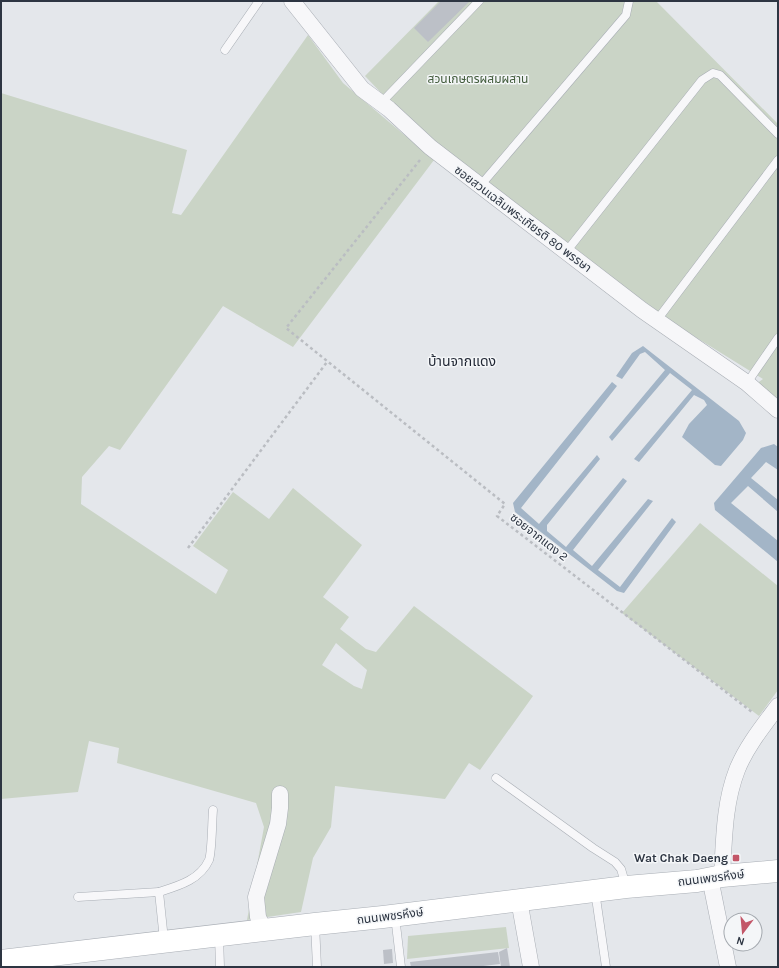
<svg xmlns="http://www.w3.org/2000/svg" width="779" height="968" font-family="Karla,'Noto Sans Thai',sans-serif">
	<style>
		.green { fill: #cad4c6; fill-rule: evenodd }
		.water { fill: #a3b5c7 }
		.building { fill: #bcc0c7 }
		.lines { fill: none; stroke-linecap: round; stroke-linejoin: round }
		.service-casing { stroke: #a9aeb5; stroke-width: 9 }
		.minor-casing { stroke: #a9aeb5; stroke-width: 17 }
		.secondary-casing { stroke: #a9aeb5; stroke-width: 23 }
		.path { stroke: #babdc2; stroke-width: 2.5; stroke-dasharray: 3 3; stroke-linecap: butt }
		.service { stroke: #f7f7f9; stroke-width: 8 }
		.minor { stroke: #f7f7f9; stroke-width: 16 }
		.secondary { stroke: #fff; stroke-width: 22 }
		.poi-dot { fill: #c35668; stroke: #f4f6f8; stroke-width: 1.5 }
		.labels { text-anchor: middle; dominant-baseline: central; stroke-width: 3; stroke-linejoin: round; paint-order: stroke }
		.park-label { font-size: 12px; fill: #425c3c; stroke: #f4f6f8 }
		.street-label { font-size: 12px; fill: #2d3542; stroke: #f4f6f8 }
		.poi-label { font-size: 12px; font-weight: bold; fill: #2d3542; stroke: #f4f6f8; text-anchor: end }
		.quarter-label { font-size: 14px; fill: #1f2633; stroke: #f4f6f8 }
	</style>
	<rect width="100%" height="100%" fill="#e4e7eb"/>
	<g class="green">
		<polygon points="439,1 656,1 778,124 778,402 756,384 763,379 676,325 488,185 408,121 365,76"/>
		<path d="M308,35L343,83L434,160L293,347L223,306L120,450L109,446L82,477L81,504L216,594L228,570L193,546L233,492L269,519L293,488L362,545L323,597L349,617L340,629L366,649L376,652L414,606L533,696L480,770L469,763L445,799L335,786L331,827L313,858L301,912L247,920L264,827L256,803L117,763L119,748L89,741L78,792L1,799V93L187,150L172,213L181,215ZM336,643L367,670L362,689L354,686L322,665Z"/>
		<polygon points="700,523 778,586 778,690 759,716 622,613"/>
		<polygon points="506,927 509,948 407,959 408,936"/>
	</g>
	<g class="water">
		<polygon points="643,346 739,421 746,433 743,440 721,466 715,465 682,437 689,424 707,405 704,400 694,395 639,462 634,459 692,390 670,373 612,441 609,437 665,370 645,352 640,354 622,379 616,376 632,353"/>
		<polygon points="612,382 617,386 521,508 539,524 597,455 600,459 547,525 547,531 566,547 623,478 627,481 573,550 592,566 648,499 653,501 598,570 620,587 672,518 676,522 624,593 617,591 515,512 513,503"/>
		<polygon points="774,444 778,447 778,470 766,462 751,478 778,500 778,512 748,486 731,503 778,541 778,562 715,510 714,503 761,448"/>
	</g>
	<g class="building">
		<polygon points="441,1 470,1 428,42 414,28"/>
		<polygon points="507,948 510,967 501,967 499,952"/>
		<polygon points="392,949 393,963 384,964 383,950"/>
		<polygon points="498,952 500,964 475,967 411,967 410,962"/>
	</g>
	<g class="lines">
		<g class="service-casing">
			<g id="service">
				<polyline points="225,50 259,1"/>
				<polyline points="381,103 479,1"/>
				<polyline points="480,186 626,15 629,1"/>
				<polyline points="566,252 702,80 713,73 720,75 778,134"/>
				<polyline points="657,320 778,160"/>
				<polyline points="747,383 778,338"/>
				<polyline points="496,778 593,848 615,862 621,869 626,886"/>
				<polyline points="595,891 606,967"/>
				<path d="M159,892C178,886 200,880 209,860C212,852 212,821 213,810"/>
				<polyline points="78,897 159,892 164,940"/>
				<polyline points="395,916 401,967"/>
				<polyline points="315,924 317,967"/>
				<polyline points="219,936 220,967"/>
			</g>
		</g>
		<g class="minor-casing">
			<g id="minor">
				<polyline points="292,1 362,89 389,109 430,147 642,310 747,383 778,410"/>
				<path d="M722,876C724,841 724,803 737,770C746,747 763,726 778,706"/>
				<polyline points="710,878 728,967"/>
				<polyline points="519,900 531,967"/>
				<polyline points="264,930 258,917 256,897 278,824 280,808 280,794"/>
			</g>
		</g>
		<g class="secondary-casing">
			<polyline id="secondary" points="1,961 315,924 383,917 626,887 697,881 722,876 778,871"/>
		</g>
		<g class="path">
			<polyline points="420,160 286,328 505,504 497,516 752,712"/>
			<polyline points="188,548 327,362"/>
		</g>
		<use href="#service" class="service"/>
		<use href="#minor" class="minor"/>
		<use href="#secondary" class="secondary"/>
	</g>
	<rect class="poi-dot" x="732" y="854" width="8" height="8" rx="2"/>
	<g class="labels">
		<g class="park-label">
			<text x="478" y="79">สวนเกษตรผสมผสาน</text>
		</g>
		<g class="street-label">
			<text transform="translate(523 219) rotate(37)">ซอยสวนเฉลิมพระเกียรติ 80 พรรษา</text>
			<text transform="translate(539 537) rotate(38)">ซอยจากแดง 2</text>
			<text transform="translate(711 878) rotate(-7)">ถนนเพชรหึงษ์</text>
			<text transform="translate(390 916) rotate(-7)">ถนนเพชรหึงษ์</text>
		</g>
		<g class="poi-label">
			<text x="728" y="858">Wat Chak Daeng</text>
		</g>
		<g class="quarter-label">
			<text x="462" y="361">บ้านจากแดง</text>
		</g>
	</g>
	<rect width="779" height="968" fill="none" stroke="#2d3542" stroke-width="4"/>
	<g transform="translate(743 932) rotate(196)"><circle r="19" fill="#f4f6f8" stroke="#a4a9af"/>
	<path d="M0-3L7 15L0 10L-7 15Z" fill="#c35668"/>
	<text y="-6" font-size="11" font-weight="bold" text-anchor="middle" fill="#2d3542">N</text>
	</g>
</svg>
